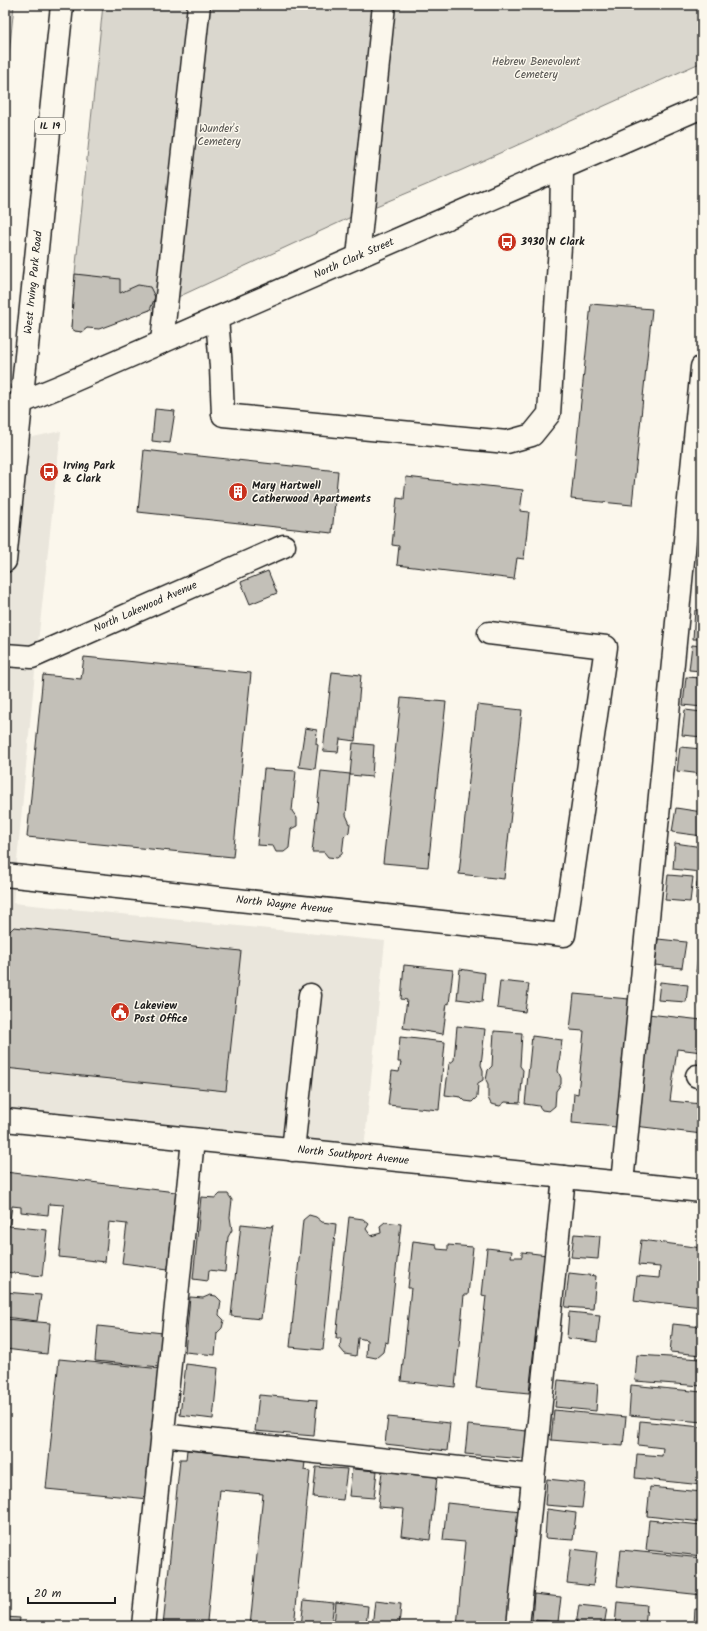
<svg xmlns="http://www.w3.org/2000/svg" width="707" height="1631" font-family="Kalam,sans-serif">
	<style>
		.built { fill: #eae6dc }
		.green { fill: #dad7ce; stroke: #7b7a75 }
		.building { fill: #c3c0b8; stroke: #1c1c1c }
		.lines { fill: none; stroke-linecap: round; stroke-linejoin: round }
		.minor-casing { stroke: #1c1c1c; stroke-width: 25 }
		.major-casing { stroke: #1c1c1c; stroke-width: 25 }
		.minor { stroke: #fbf7ec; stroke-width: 22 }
		.major { stroke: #fbf7ec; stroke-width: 22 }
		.labels { text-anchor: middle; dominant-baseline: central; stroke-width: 3; stroke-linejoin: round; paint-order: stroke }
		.shield { fill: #fbf7ec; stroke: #5f5e5a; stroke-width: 1 }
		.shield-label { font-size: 10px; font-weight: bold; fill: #1c1c1c }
		.park-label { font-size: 11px; fill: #555451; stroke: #fbf7ec }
		.poi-label { font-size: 11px; font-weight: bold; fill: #1c1c1c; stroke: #fbf7ec; text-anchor: start }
		.street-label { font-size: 11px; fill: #1c1c1c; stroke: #fbf7ec }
	</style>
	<rect width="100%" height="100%" fill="#fbf7ec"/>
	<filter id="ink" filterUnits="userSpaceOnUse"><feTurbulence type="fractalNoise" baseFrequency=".025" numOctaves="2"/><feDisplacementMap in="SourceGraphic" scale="8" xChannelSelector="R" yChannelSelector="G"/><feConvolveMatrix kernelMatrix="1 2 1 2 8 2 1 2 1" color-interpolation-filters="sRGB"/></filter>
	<g filter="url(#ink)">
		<polygon class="built" points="61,431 36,661 13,903 385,941 364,1150 5,1113 5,443"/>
		<g class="green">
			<polygon points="5,5 14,5 5,95"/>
			<polygon points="103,5 702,5 702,62 462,170 362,212 150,310 87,328 82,332 75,331 71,328 75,274"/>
		</g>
		<g class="building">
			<polygon points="75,274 120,279 120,293 138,285 150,287 155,297 150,310 99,329 87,328 82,332 75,331 71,328"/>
			<polygon points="591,304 652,309 632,505 571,499"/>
			<polygon points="155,409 175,411 170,443 152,441"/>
			<polygon points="144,450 338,471 332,533 138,512"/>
			<polygon points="406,477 523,490 520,511 529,512 524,559 517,558 514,579 397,565 399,546 392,545 397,498 404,499"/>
			<polygon points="268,571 277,593 250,604 241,582"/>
			<polygon points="695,610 702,610 702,639 693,639"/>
			<polygon points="692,645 702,646 702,671 689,670"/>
			<polygon points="84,657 251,673 233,857 27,837 43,675 81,679"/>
			<polygon points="332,672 361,675 355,741 340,739 338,752 323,751"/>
			<polygon points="686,677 702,678 702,707 683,705"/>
			<polygon points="401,698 446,702 428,867 383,863"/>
			<polygon points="477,705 522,710 504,879 459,874"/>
			<polygon points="685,710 702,712 702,737 682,735"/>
			<polygon points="305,728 317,730 316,744 318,745 315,769 299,767"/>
			<polygon points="353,743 374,745 372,777 350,775"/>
			<polygon points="680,747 702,749 702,774 677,771"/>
			<polygon points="264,769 296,771 292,811 297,818 297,826 291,829 289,848 284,852 276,852 273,846 257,845"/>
			<polygon points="321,771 350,774 346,815 350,824 349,832 344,837 342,854 337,858 328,857 324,852 312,852"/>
			<polygon points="676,808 702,812 702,836 672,832"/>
			<polygon points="675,843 702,847 700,872 673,869"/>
			<polygon points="668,875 693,877 690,902 665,900"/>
			<polygon points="697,882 702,882 702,900 696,900"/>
			<polygon points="700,922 702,922 702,935 699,935"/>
			<polygon points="14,927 241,951 226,1091 5,1068 5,957 8,933"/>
			<polygon points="658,939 686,942 682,968 655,965"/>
			<polygon points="700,943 702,943 702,973 696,972"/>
			<polygon points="404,965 453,970 449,1004 447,1003 443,1034 403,1028 407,1000 401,999"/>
			<polygon points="460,969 485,973 482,1002 457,999"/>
			<polygon points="500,981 529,984 525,1012 497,1008"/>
			<polygon points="660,982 688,985 686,1002 658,1000"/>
			<polygon points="702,985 702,1006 699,1005"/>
			<polygon points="574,994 629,999 616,1127 572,1123 574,1093 578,1094 584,1031 570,1030"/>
			<polygon points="648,1014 702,1020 702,1052 677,1049 670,1101 702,1104 702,1134 635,1126"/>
			<polygon points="457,1026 485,1029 481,1065 483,1070 483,1080 478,1083 477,1097 472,1102 465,1101 461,1097 445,1095 449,1064 454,1060"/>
			<polygon points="494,1031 522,1033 520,1066 523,1070 520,1103 505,1102 500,1106 491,1104 488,1098 488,1084 486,1080 488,1070 492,1066"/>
			<polygon points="532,1036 562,1040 558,1071 561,1078 561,1084 556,1091 555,1106 549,1111 542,1110 539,1106 525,1104"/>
			<polygon points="400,1037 445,1042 439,1110 388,1105 392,1071 399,1072 401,1062 398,1062"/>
			<polygon points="5,1172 176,1192 168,1269 122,1263 127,1224 109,1222 105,1262 59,1257 64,1205 49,1204 48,1215 21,1212 21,1207 12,1206 9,1226 47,1230 42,1276 5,1272"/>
			<polygon points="220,1194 228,1194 232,1200 230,1217 232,1230 228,1237 225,1272 209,1270 208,1281 193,1279 201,1197 216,1198"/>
			<polygon points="309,1215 316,1217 322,1222 336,1224 323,1350 290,1347 303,1220"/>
			<polygon points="349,1217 363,1219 369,1224 366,1229 371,1236 381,1233 380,1226 385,1222 401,1224 388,1343 385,1342 383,1352 376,1358 366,1356 367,1340 358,1338 356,1356 345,1354 340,1348 341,1338 336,1338"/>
			<polygon points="241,1224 271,1227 272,1225 273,1225 270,1242 261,1319 231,1316"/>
			<polygon points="574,1234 600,1236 598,1259 571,1257"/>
			<polygon points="641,1240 702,1248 702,1307 655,1302 654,1304 634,1301 637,1276 659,1278 660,1267 638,1265"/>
			<polygon points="413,1241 436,1244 437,1249 448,1250 448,1245 473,1247 468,1295 464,1295 455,1387 401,1381 411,1288 408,1288"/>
			<polygon points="487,1248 512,1251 511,1257 522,1257 522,1252 547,1255 543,1302 539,1302 529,1393 476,1388 486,1296 482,1295"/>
			<polygon points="569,1273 596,1276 593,1309 565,1307"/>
			<polygon points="5,1292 41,1295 37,1321 5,1317"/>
			<polygon points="210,1295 216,1296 221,1301 219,1315 224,1320 222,1328 217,1333 215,1355 185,1352 190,1297 203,1298"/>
			<polygon points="569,1312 600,1315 597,1342 567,1338"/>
			<polygon points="5,1319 50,1323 47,1354 5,1349"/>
			<polygon points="673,1324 702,1327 702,1355 670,1352"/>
			<polygon points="98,1326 163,1333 160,1367 95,1361"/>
			<polygon points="637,1355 702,1359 702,1386 635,1381"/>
			<polygon points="59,1359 162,1369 149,1499 46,1489"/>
			<polygon points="186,1364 218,1368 213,1419 180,1415"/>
			<polygon points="558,1380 598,1384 596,1411 555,1407"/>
			<polygon points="631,1385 702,1392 702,1422 629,1415"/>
			<polygon points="259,1395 317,1400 314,1436 255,1431"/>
			<polygon points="554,1410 626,1417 623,1446 551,1440"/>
			<polygon points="388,1417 450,1423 447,1451 385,1444"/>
			<polygon points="640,1421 702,1427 702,1485 635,1478 637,1454 662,1456 663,1448 638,1445"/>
			<polygon points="468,1425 527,1431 524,1459 465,1454"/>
			<polygon points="187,1450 305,1462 304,1470 310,1471 294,1626 248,1626 250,1626 263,1494 220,1490 207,1621 209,1622 209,1626 163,1626 180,1459 186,1459"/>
			<polygon points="316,1467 347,1469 343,1500 313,1497"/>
			<polygon points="352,1469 377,1471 374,1498 349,1496"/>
			<polygon points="382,1471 437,1477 430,1540 401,1536 404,1509 378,1507"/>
			<polygon points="547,1479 585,1483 582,1508 545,1505"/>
			<polygon points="650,1487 702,1492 702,1522 647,1516"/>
			<polygon points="447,1503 521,1511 510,1626 457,1626 465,1542 443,1540"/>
			<polygon points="547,1509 576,1513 573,1540 545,1538"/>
			<polygon points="649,1520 702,1525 702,1556 646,1550"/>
			<polygon points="571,1549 597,1552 593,1586 567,1583"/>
			<polygon points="621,1550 702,1558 702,1595 617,1586"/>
			<polygon points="534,1594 561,1597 558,1622 532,1620"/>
			<polygon points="304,1600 334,1603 331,1626 301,1626"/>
			<polygon points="375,1601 401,1604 399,1626 372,1626"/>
			<polygon points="336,1602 368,1606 366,1626 334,1626"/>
			<polygon points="617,1602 647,1605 645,1626 615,1626"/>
			<polygon points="579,1605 607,1608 604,1626 576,1625"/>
			<polygon points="695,1609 702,1609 702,1625 694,1624"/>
			<polygon points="5,1617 20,1618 19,1626 5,1626"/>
			<polygon points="532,1620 558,1622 558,1626 532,1626"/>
		</g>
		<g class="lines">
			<g class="minor-casing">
				<g id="minor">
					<polyline points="358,257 384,5"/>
					<polyline points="217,318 221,367 223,415 507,442 532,435 549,414 561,231 562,168"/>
					<polyline points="162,342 199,5"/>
					<path id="s1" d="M5,655L32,657L284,546"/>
					<path id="s2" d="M5,875L564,935L606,647L489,633"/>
					<polyline points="697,1076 702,1077"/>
					<path id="s3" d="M5,1120L702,1191"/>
					<polyline points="293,1150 310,995"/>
					<polyline points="622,1183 702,367"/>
					<polyline points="162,1435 533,1476"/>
					<polyline points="143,1626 193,1140"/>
					<polyline points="518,1626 564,1177"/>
				</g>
			</g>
			<g class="major-casing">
				<g id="major">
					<path id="s4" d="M5,409L61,386L702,107"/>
					<path id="s5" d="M5,561L62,5"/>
				</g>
			</g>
			<use href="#minor" class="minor"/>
			<use href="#major" class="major"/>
		</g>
	</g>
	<defs>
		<g id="bus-disc" transform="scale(1)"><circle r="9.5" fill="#c8321e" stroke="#fbf7ec"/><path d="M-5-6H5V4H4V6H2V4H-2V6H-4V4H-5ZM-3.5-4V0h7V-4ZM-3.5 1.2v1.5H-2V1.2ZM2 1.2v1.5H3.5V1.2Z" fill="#fff"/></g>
		<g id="building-disc" transform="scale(1)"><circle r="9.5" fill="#c8321e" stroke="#fbf7ec"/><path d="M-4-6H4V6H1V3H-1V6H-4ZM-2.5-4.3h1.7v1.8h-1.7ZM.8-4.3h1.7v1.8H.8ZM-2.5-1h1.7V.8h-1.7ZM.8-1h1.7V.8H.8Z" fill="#fff"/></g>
		<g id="civic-disc" transform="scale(1)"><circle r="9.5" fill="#c8321e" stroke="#fbf7ec"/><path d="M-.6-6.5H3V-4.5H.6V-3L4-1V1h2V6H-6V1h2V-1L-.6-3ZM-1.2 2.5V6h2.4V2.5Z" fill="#fff"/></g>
	</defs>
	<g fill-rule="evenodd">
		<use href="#bus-disc" x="507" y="242"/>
		<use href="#bus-disc" x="49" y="472"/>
		<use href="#building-disc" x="238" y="492"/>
		<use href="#civic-disc" x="120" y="1012"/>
	</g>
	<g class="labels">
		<rect class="shield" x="35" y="118" width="30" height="16" rx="3"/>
		<g class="shield-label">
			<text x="50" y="126">IL 19</text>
		</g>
		<g class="park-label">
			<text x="536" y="62">Hebrew Benevolent<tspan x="536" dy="13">Cemetery</tspan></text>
			<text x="219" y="129">Wunder's<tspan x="219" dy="13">Cemetery</tspan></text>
		</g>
		<g class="poi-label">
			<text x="521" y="242">3930 N Clark</text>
			<text x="63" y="466">Irving Park<tspan x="63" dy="13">&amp; Clark</tspan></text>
			<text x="252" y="486">Mary Hartwell<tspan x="252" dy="13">Catherwood Apartments</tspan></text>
			<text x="134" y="1006">Lakeview<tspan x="134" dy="13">Post Office</tspan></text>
		</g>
		<g class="street-label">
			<text stroke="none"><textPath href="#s4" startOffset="380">North Clark Street</textPath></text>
			<text stroke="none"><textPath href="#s5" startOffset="280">West Irving Park Road</textPath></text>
			<text stroke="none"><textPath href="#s1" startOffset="151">North Lakewood Avenue</textPath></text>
			<text stroke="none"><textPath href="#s2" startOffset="281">North Wayne Avenue</textPath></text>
			<text stroke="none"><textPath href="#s3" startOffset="350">North Southport Avenue</textPath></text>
		</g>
	</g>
	<rect width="707" height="1631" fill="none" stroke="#fbf7ec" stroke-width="20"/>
	<rect x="10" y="10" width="687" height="1611" fill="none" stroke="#1c1c1c" stroke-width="1.5" filter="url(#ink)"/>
	<path d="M28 1597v6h87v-6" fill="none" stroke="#1c1c1c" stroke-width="2"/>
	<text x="34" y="1597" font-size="12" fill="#1c1c1c" stroke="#fbf7ec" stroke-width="3" paint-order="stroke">20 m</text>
</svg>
